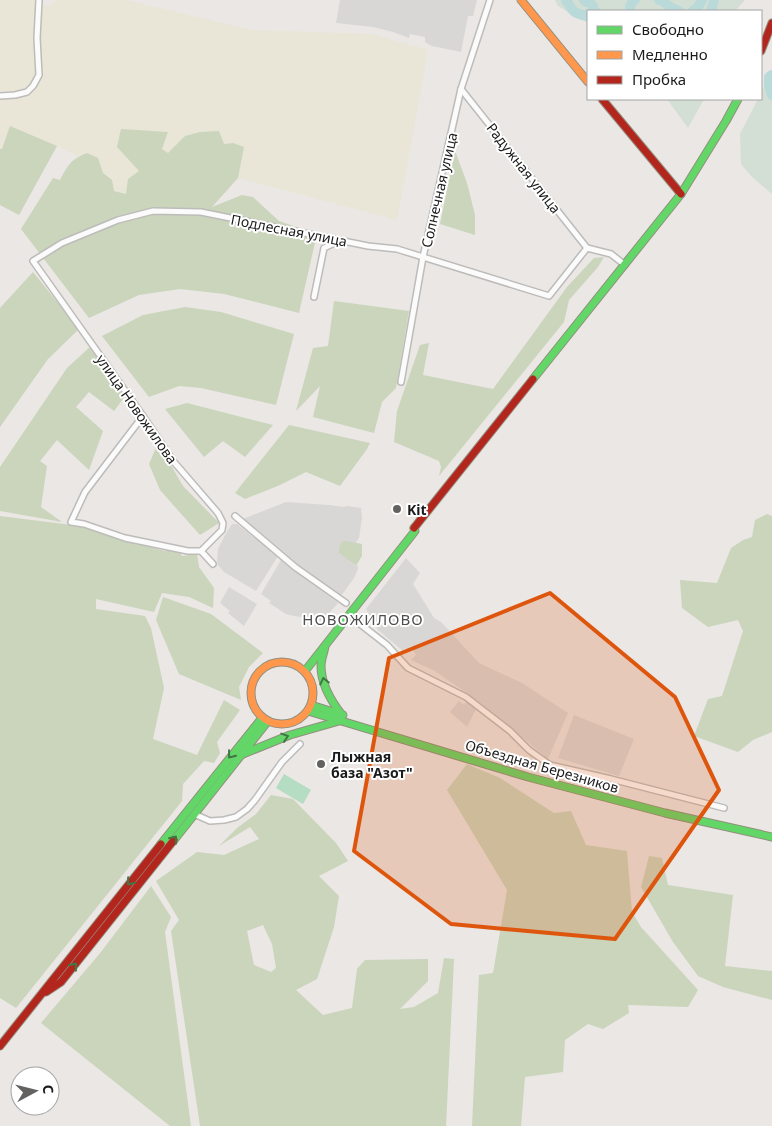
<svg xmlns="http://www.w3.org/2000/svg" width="772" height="1126" font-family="'Noto Sans',sans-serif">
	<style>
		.residential { fill: #d9d7d6 }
		.farmland { fill: #e9e6d8 }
		.forest { fill: #cad5bc; fill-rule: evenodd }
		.wetland { fill: #d3dfd5 }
		.pitch { fill: #b4ddc3 }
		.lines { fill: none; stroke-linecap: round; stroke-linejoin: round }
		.river { stroke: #badada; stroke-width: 10 }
		.street-casing { stroke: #bdbcba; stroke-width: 8 }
		.fast-casing { stroke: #928f7e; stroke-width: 9 }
		.slow-casing { stroke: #928f7e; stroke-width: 9 }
		.jam-casing { stroke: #928f7e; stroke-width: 9 }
		.street { stroke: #fcfbfb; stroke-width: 5 }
		.fast { stroke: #63d668; stroke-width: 7 }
		.slow { stroke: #ff974d; stroke-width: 7 }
		.jam { stroke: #b3261e; stroke-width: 7 }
		.oneway { stroke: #3f7842 }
		.marked { fill: #de560d; fill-opacity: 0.2; stroke: #de560d; stroke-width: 4; stroke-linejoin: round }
		.poi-dot { fill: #636261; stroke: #fff; stroke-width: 2 }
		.labels { text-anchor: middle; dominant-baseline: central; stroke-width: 4; stroke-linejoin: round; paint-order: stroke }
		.street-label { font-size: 14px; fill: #1b1b1b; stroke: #fff }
		.poi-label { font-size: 14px; font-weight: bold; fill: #1b1b1b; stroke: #fff; text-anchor: start }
		.neighbourhood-label { font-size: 15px; letter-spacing: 1px; fill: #4e4e4e; stroke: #fff }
	</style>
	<rect width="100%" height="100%" fill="#eae7e4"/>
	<g class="residential">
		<polygon points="340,0 477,0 473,16 468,16 461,52 432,46 425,42 425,37 410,34 409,38 393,32 373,27 336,23"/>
		<polygon points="286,502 329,505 344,507 347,506 361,508 362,518 359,538 345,557 354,564 357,564 358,569 354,578 341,596 291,560 286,555 243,519"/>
		<polygon points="232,524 237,524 278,556 256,591 224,572 218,565 217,561 218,549 225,535"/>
		<polygon points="406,558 420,573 413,584 434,618 441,622 479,663 522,683 568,713 548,759 481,703 435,671 411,660 416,655 411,646 407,650 405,648 403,651 378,630 366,609"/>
		<polygon points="281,560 315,585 338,603 323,620 294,616 286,614 269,603 271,601 261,594"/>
		<polygon points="229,587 257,604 244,626 228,613 230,611 220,603"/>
		<polygon points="459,701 464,705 467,701 476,709 467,727 450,712"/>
		<polygon points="574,715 634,739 619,776 558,758"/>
	</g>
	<polygon class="farmland" points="0,0 35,0 36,4 50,6 56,0 126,0 252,30 372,34 428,50 414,129 397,220 238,178 244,147 233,143 224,144 185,136 168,153 162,149 168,133 117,147 139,171 126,194 114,191 112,180 103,173 98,158 87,153 77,156 57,146 10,126 2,149 0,149"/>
	<g class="forest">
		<polygon points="10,126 57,146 19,215 0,205 0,149 2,149"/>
		<path d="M121,129L168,132L162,149L168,153L185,136L200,132L219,131L224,144L233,143L244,147L238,178L212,207L242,195L253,197L279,221L302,229L316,238L299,313L224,294L180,289L139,295L89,318L21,229L53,178L60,180C68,165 71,159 87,153L98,158L103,173L112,180L114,191L126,194L128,179L139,171L117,147Z"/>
		<polygon points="455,151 467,183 475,215 475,235 440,224"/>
		<polygon points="604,257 598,267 569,300 564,322 439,476 441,467 439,461 394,442 397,411 420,345 429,343 423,375 493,389 567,287 594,258"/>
		<polygon points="33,272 79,329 48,359 0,427 0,308"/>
		<polygon points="334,301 409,311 396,388 382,402 374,433 313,417 320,386 296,411 313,348 328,346"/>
		<polygon points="185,307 221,312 294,334 276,405 201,388 179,386 149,397 102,336 143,315"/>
		<polygon points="91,346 128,392 114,411 89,392 76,407 103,431 89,470 57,440 40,461 47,466 41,507 62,522 0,511 0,467 67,368"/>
		<polygon points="187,403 273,425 245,457 223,441 204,457 165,409"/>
		<polygon points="289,425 370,443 367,449 340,486 306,472 280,485 245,499 235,493"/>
		<polygon points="158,443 183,486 219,523 200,535 160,490 149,464"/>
		<polygon points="767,514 772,516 772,732 753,740 738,752 694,736 708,699 722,696 743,631 738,620 708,627 682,608 680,580 717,583 731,548 743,540 752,537 755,520"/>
		<polygon points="0,516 88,527 103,534 165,551 177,548 182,556 197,554 199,567 214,588 213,608 189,597 162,593 154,612 96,599 96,609 145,616 151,628 164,688 153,739 197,755 224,700 240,710 217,742 220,753 214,763 204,761 183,784 182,801 16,1008 0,998"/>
		<polygon points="346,541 362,544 362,556 357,564 354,564 339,553 339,548 341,542"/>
		<polygon points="163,597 211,614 263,653 249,667 239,687 241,700 179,674 156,620"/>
		<polygon points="467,764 500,778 554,813 571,811 586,845 627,851 632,912 641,927 698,990 688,1007 628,1005 629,1013 603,1029 588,1024 565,1040 563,1072 525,1077 521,1126 472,1126 479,975 493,973 507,890 447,790"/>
		<path d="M271,795L293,799L336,843L348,861L319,876L339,896L334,927L317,979L296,990L323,1015L352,1008L357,969L365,960L428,959V981L400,1009L414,1007L438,993L444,958L454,959L446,1126H200L171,931L179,920L156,881L197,852L224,855L259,839L250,827L219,846L237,828L256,814ZM263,925L272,944L276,968L271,972L254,965L247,931Z"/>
		<polygon points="649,856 662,858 668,885 733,895 725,966 772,971 772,1000 723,987 698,976 673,942 641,887"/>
		<polygon points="151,886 171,917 165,932 191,1126 170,1126 41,1023 101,952"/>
	</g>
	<g class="wetland">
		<polygon points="555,0 745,0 735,11 588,11 588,23 558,6"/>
		<polygon points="772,80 772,194 752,177 741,164 740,134 758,99 761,99 761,92 766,82"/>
		<polygon points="667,99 704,99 688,128"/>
	</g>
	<polygon class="pitch" points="284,774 311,790 303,804 276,788"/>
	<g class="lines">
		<g class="river">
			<path d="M566,0C573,12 574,14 588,16"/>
			<polyline points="584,0 586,2 589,2 593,6 593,9 595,11"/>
			<polyline points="659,0 663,1 670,7 679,11"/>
			<polyline points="630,11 630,6 633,1 635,0"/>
			<polyline points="693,11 698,7 702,0"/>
			<polyline points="711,11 714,0"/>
			<polyline points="772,75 769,77 769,85 772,95"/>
		</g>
		<g class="street-casing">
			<g id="street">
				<polyline points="461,89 587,248"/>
				<polyline points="0,96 15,95 27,92 33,86 39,75 37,38 39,0"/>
				<polyline points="587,248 611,254 625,265"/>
				<polyline points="314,297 324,248 341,240"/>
				<polyline points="401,382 423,257 461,89 490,0"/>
				<polyline points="143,416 85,492 71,522 84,524 125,538 188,551 201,551"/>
				<polyline points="235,516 295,567 346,603"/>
				<polyline points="201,551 222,530 223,523 218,513 174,462 143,416 33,261 62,243 118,220 153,211 201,212 368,246 397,249 549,296 587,248"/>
				<polyline points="201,551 213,564"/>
				<polyline points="351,617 387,645 408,668 466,697 510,731 529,750 550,765 611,779 724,808"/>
				<polyline points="194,814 210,821 224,820 236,817 247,809 255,800 282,762 300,744"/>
			</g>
		</g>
		<g class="fast-casing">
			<g id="fast">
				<polyline points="533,379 681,194 726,121 738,99"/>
				<path d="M325,646C324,653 321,659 321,666C321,685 331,701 342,715"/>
				<polyline points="305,671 415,531 414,528"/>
				<polyline points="311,705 343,715"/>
				<polyline points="308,711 528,777 665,813 772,837"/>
				<polyline points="243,754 290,735 339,721"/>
				<polyline points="174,840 268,721"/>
				<polyline points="161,844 262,718"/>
			</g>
		</g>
		<g class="slow-casing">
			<g id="slow">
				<polyline points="521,0 588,82"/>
				<circle cx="282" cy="693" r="31"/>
			</g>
		</g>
		<g class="jam-casing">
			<g id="jam">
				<polyline points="761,51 772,23"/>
				<polyline points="602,99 681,194"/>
				<polyline points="414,528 533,379"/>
				<polyline points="46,992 61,982 174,840"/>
				<polyline points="0,1046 161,844"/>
			</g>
		</g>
		<use href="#street" class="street"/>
		<use href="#fast" class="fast"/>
		<use href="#slow" class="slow"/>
		<use href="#jam" class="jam"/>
	</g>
	<defs><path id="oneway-chevron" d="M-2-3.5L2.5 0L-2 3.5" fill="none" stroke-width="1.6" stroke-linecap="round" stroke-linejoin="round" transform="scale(1.25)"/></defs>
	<g class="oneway">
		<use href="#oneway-chevron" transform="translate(324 681) rotate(-103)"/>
		<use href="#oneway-chevron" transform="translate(285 737) rotate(-18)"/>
		<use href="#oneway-chevron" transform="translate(231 755) rotate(128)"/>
		<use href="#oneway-chevron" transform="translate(174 839) rotate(-52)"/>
		<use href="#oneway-chevron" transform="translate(130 882) rotate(129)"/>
		<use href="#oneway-chevron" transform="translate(74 966) rotate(-52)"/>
	</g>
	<path class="marked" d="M550,593L675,697L719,790L615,939L451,924L354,851L389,658Z"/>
	<g class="poi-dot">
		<circle cx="397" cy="509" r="5"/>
		<circle cx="321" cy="764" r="5"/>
	</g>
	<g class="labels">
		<g class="street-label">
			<text transform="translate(524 168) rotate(52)">Радужная улица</text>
			<text transform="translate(439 190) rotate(-77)">Солнечная улица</text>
			<text transform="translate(289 230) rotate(11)">Подлесная улица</text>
			<text transform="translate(137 409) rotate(55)">улица Новожилова</text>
			<text transform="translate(542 766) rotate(16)">Объездная Березников</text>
		</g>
		<g class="poi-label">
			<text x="407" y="509">Kit</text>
			<text x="331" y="756">Лыжная<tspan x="331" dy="16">база "Азот"</tspan></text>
		</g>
		<g class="neighbourhood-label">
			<text x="363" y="619">НОВОЖИЛОВО</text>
		</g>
	</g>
	<rect x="587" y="10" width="175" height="90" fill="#ffffff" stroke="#a4a4a4"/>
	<rect x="597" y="26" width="25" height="8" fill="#63d668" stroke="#a4a4a4"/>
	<text x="632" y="35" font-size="15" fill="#1b1b1b">Свободно</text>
	<rect x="597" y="51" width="25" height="8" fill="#ff974d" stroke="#a4a4a4"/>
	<text x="632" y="60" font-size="15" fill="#1b1b1b">Медленно</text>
	<rect x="597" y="76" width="25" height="8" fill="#b3261e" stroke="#a4a4a4"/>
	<text x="632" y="85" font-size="15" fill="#1b1b1b">Пробка</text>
	<g transform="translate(35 1091) rotate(83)"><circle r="24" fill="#ffffff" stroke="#a4a4a4"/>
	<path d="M0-4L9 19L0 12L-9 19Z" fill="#636261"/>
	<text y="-8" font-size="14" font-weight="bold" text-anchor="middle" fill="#1b1b1b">С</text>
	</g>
</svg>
